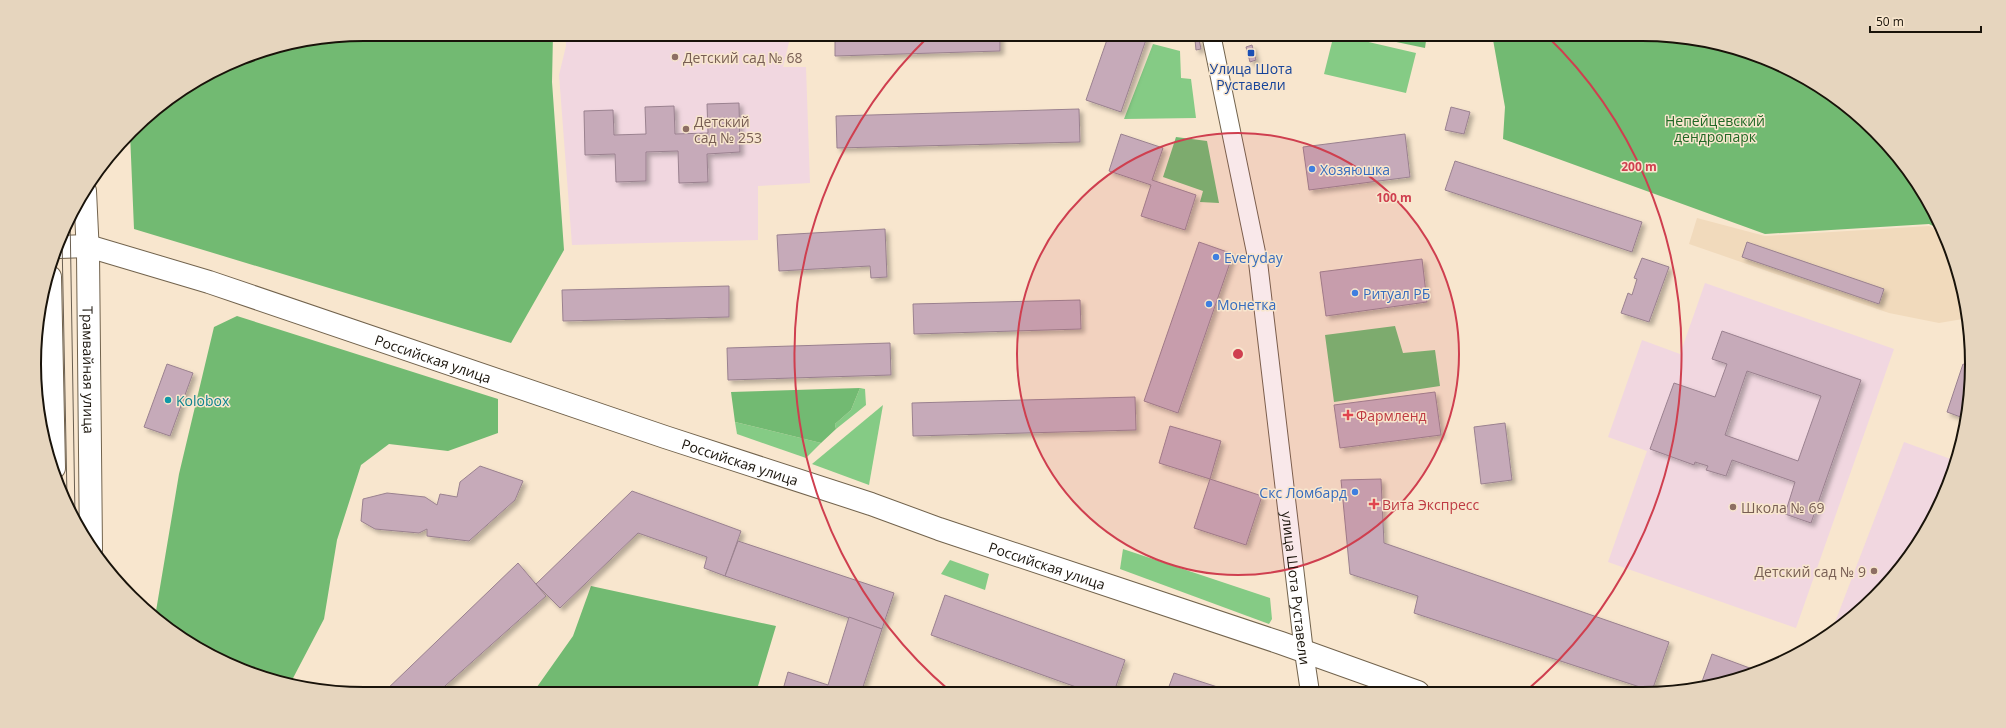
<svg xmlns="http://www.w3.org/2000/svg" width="2006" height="728" font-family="'Open Sans',sans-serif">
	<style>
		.built { fill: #f1dabc }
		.education { fill: #f1d7e0 }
		.green { fill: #85cb85 }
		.forest { fill: #72ba72 }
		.building { fill: #c6aab9; stroke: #9a818f; fill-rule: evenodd; filter: url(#shadow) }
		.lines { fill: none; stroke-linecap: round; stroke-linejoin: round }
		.minor-casing { stroke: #72634d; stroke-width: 20 }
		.major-casing { stroke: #72634d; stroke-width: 24 }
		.minor { stroke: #fff; stroke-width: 18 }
		.major { stroke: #fff; stroke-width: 22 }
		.tram { stroke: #6a5f51; stroke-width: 1 }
		.ring { fill: none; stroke: #cf3f4f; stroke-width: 2 }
		.transit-dot { fill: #1a4fb4; stroke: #f8e6ce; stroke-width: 1.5 }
		.education-dot { fill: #8d6e63; stroke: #f8e6ce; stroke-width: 1.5 }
		.shop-dot { fill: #3f7fe0; stroke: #f8e6ce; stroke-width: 1.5 }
		.culture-dot { fill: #0f9aa8; stroke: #f8e6ce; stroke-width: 1.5 }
		.health-dot { fill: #e0444e; stroke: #f8e6ce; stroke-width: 1.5 }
		.labels { text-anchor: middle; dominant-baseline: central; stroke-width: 3; stroke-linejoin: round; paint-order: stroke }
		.education-label { font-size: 14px; fill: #785e54; stroke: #f8e6ce; text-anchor: start }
		.transit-label { font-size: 14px; fill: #164399; stroke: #f8e6ce }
		.park-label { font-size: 14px; fill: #206825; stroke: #f8e6ce }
		.shop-label { font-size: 14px; fill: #366cbe; stroke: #f8e6ce; text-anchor: start }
		.street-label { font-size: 14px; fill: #19130a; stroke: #f8e6ce }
		.culture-label { font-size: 14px; fill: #0d838f; stroke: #f8e6ce; text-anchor: start }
		.health-label { font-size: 14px; fill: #be3a42; stroke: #f8e6ce; text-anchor: start }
		.rim { fill: none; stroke: #19130a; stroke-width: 2 }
		.centre { fill: #cf3f4f; stroke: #f8e6ce; stroke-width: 2 }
		.ring-label { font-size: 12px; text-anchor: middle; font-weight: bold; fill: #cf3f4f; stroke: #f8e6ce; stroke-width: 3; stroke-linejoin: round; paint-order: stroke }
	</style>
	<defs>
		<filter id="shadow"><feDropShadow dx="3.5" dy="3.5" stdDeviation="2" flood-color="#0004"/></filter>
	</defs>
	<rect width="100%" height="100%" fill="#f8e6ce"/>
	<polygon class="built" points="1697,218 1765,236 1929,226 1943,233 1954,258 1969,318 1939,323 1889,313 1689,244"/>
	<g class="education">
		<polygon points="566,34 791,34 783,67 806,67 810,183 758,186 758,240 572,245 559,75 566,46"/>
		<polygon points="1705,283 1894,349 1796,628 1608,562 1647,451 1608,437 1642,340 1680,354"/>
		<polygon points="1904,442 1956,461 1928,529 1860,612 1832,630"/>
	</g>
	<g class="green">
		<polygon points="1334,34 1416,53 1406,93 1324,74"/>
		<polygon points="1153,44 1180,51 1181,78 1191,79 1196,118 1124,119"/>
		<polygon points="860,388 865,389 866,405 836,429 835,424 851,410"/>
		<polygon points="883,405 869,485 812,464"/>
		<polygon points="735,422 821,443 806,458 737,434"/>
		<polygon points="1123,549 1270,598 1272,619 1269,624 1120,569"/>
		<polygon points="950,560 989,574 985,590 941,574"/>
	</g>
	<g class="forest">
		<polygon points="364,34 553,34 552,82 564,250 511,343 134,229 130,133 146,116 238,59 300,40"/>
		<polygon points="1249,34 1327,34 1323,42 1250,39"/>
		<polygon points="1358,34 1427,34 1425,48"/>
		<polygon points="1492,34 1642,34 1727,45 1788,68 1843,102 1890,146 1928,199 1942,230 1929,224 1765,234 1503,139 1505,107"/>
		<polygon points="1176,137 1207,141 1219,203 1200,202 1203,191 1163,177"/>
		<polygon points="237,316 498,399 498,433 448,451 389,444 361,465 337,540 324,619 291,682 280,683 180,638 155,617 179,474 214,327"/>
		<polygon points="1395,326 1403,353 1435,350 1440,386 1334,402 1325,335"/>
		<polygon points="860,388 851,410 835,424 836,429 821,443 735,422 731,392"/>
		<polygon points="591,586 776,626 758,686 765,693 532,694 573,636"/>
	</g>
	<g class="building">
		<polygon points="835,34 1000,34 1000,51 835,56"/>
		<polygon points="1109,34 1148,34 1121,112 1086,100"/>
		<polygon points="1199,39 1201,49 1196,50 1195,40"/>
		<polygon points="1252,45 1256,60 1250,62 1246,47"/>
		<polygon points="739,103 740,152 707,154 708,182 679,183 678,151 646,152 646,181 616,182 615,154 585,155 584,111 613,110 614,135 646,134 645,107 674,106 675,134 708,133 707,104"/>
		<polygon points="1451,107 1470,112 1464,134 1445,130"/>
		<polygon points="1079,109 1080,142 837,148 836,116"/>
		<polygon points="1121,134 1163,148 1152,180 1196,195 1185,230 1141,216 1151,185 1109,171"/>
		<polygon points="1405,134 1410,177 1309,190 1303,147"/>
		<polygon points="1455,161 1642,222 1632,252 1445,190"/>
		<polygon points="885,229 887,277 871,278 870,266 779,271 777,235"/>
		<polygon points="1199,242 1233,254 1178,413 1144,401"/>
		<polygon points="1747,242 1884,289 1879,304 1742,257"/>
		<polygon points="1642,258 1669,267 1649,322 1621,313 1628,293 1632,295 1637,279 1634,278"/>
		<polygon points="1422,259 1427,302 1326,316 1320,272"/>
		<polygon points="729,286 729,317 563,321 562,290"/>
		<polygon points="1080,300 1081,329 914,334 913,304"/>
		<path d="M1722,331L1861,380L1811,523L1785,514L1795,482L1732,460L1726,476L1706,470L1708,466L1695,462L1694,465L1650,449L1674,383L1715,397L1727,364L1712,359ZM1747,371L1821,396L1798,461L1725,435Z"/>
		<polygon points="890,343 891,375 728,380 727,348"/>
		<polygon points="167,364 193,373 170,436 144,427"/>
		<polygon points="1963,364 1971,367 1971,385 1966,419 1947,412"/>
		<polygon points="1435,392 1441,435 1340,448 1334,405"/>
		<polygon points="1135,397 1136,430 913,436 912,403"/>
		<polygon points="1505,423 1512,480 1481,484 1474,427"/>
		<polygon points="1170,426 1221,441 1210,479 1159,463"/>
		<polygon points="480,466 523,481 515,500 469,541 427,536 427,529 419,533 375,529 361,521 363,499 387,493 425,497 437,505 440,494 457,497 460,482"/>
		<polygon points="1210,479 1262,496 1246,545 1194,528"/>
		<polygon points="1381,479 1384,543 1669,642 1652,691 1414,613 1418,596 1350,574 1341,480"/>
		<polygon points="632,491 741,531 725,576 704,568 707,557 638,533 560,608 536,584"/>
		<polygon points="738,541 894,593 882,629 725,576"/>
		<polygon points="518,563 546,596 436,694 382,694"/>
		<polygon points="945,595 1125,660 1114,692 1090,692 931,635"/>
		<polygon points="849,617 882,629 861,693 782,693 788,672 828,685"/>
		<polygon points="1712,654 1755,670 1700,687"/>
		<polygon points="1174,673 1233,692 1167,692"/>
	</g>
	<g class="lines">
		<g class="minor-casing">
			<g id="minor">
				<path id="s1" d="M1211,34L1258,262L1304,652L1310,692"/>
			</g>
		</g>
		<g class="major-casing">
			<g id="major">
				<path id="s2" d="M85,191L88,254L91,550"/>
				<path id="s3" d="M59,247L88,246L209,282L665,437L871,504L939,529L1281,643L1418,692"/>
				<polyline points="50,277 54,468"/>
			</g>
		</g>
		<use href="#minor" class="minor"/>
		<use href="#major" class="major"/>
		<g class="tram">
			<polyline points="70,215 75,516"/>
			<polyline points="62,239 67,497"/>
		</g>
	</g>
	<circle cx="1238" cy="354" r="221" fill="#cf3f4f" fill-opacity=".12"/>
	<g class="ring">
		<circle cx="1238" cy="354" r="221"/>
		<path d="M950 691A443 443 0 0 1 930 35M1546 35A443 443 0 0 1 1526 691"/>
	</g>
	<rect class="transit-dot" x="1247" y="49" width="8" height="8" rx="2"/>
	<g class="education-dot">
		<circle cx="675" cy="57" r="4"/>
		<circle cx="686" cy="129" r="4"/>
		<circle cx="1733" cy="507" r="4"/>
		<circle cx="1874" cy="571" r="4"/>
	</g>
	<g class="shop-dot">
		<circle cx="1312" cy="169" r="4"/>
		<circle cx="1216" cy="257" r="4"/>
		<circle cx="1355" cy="293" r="4"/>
		<circle cx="1209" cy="304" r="4"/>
		<circle cx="1355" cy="492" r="4"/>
	</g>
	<circle class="culture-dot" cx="168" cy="400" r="4"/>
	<g class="health-dot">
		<path d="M1346 409h4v4h4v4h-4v4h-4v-4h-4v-4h4z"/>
		<path d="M1372 498h4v4h4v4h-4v4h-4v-4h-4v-4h4z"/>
	</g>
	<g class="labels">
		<g class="education-label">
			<text x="683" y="57">Детский сад № 68</text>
			<text x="694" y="121">Детский<tspan x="694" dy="16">сад № 253</tspan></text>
			<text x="1741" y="507">Школа № 69</text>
			<text x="1866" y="571" text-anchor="end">Детский сад № 9</text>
		</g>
		<g class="transit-label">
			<text x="1251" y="68">Улица Шота<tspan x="1251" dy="16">Руставели</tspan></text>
		</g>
		<g class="park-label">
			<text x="1715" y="120">Непейцевский<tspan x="1715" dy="16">дендропарк</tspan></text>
		</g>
		<g class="shop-label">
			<text x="1320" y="169">Хозяюшка</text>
			<text x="1224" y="257">Everyday</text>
			<text x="1363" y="293">Ритуал РБ</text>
			<text x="1217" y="304">Монетка</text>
			<text x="1347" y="492" text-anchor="end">Скс Ломбард</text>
		</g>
		<g class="street-label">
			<text stroke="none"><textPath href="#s3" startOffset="392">Российская улица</textPath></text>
			<text stroke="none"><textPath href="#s2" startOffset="179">Трамвайная улица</textPath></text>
			<text stroke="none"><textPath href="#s3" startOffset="716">Российская улица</textPath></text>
			<text stroke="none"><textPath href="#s3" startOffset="1040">Российская улица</textPath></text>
			<text stroke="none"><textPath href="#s1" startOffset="561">улица Шота Руставели</textPath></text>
		</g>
		<g class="culture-label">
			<text x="176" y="400">Kolobox</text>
		</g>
		<g class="health-label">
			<text x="1356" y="415">Фармленд</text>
			<text x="1382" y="504">Вита Экспресс</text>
		</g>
	</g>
	<path d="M0 0H2006V728H0ZM364 41H1642A323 323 0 0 1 1965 364V364A323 323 0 0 1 1642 687H364A323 323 0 0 1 41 364V364A323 323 0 0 1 364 41Z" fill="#e6d5be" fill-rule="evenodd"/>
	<path class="rim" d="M364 41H1642A323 323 0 0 1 1965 364V364A323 323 0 0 1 1642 687H364A323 323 0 0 1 41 364V364A323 323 0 0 1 364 41Z"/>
	<circle cx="1238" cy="354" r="6" class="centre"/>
	<g class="ring-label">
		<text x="1639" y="171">200 m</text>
		<text x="1394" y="202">100 m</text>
	</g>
	<path d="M1870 26v6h111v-6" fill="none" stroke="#19130a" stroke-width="2"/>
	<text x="1876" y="26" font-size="12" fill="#19130a" stroke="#f8e6ce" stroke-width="3" paint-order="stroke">50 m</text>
</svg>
